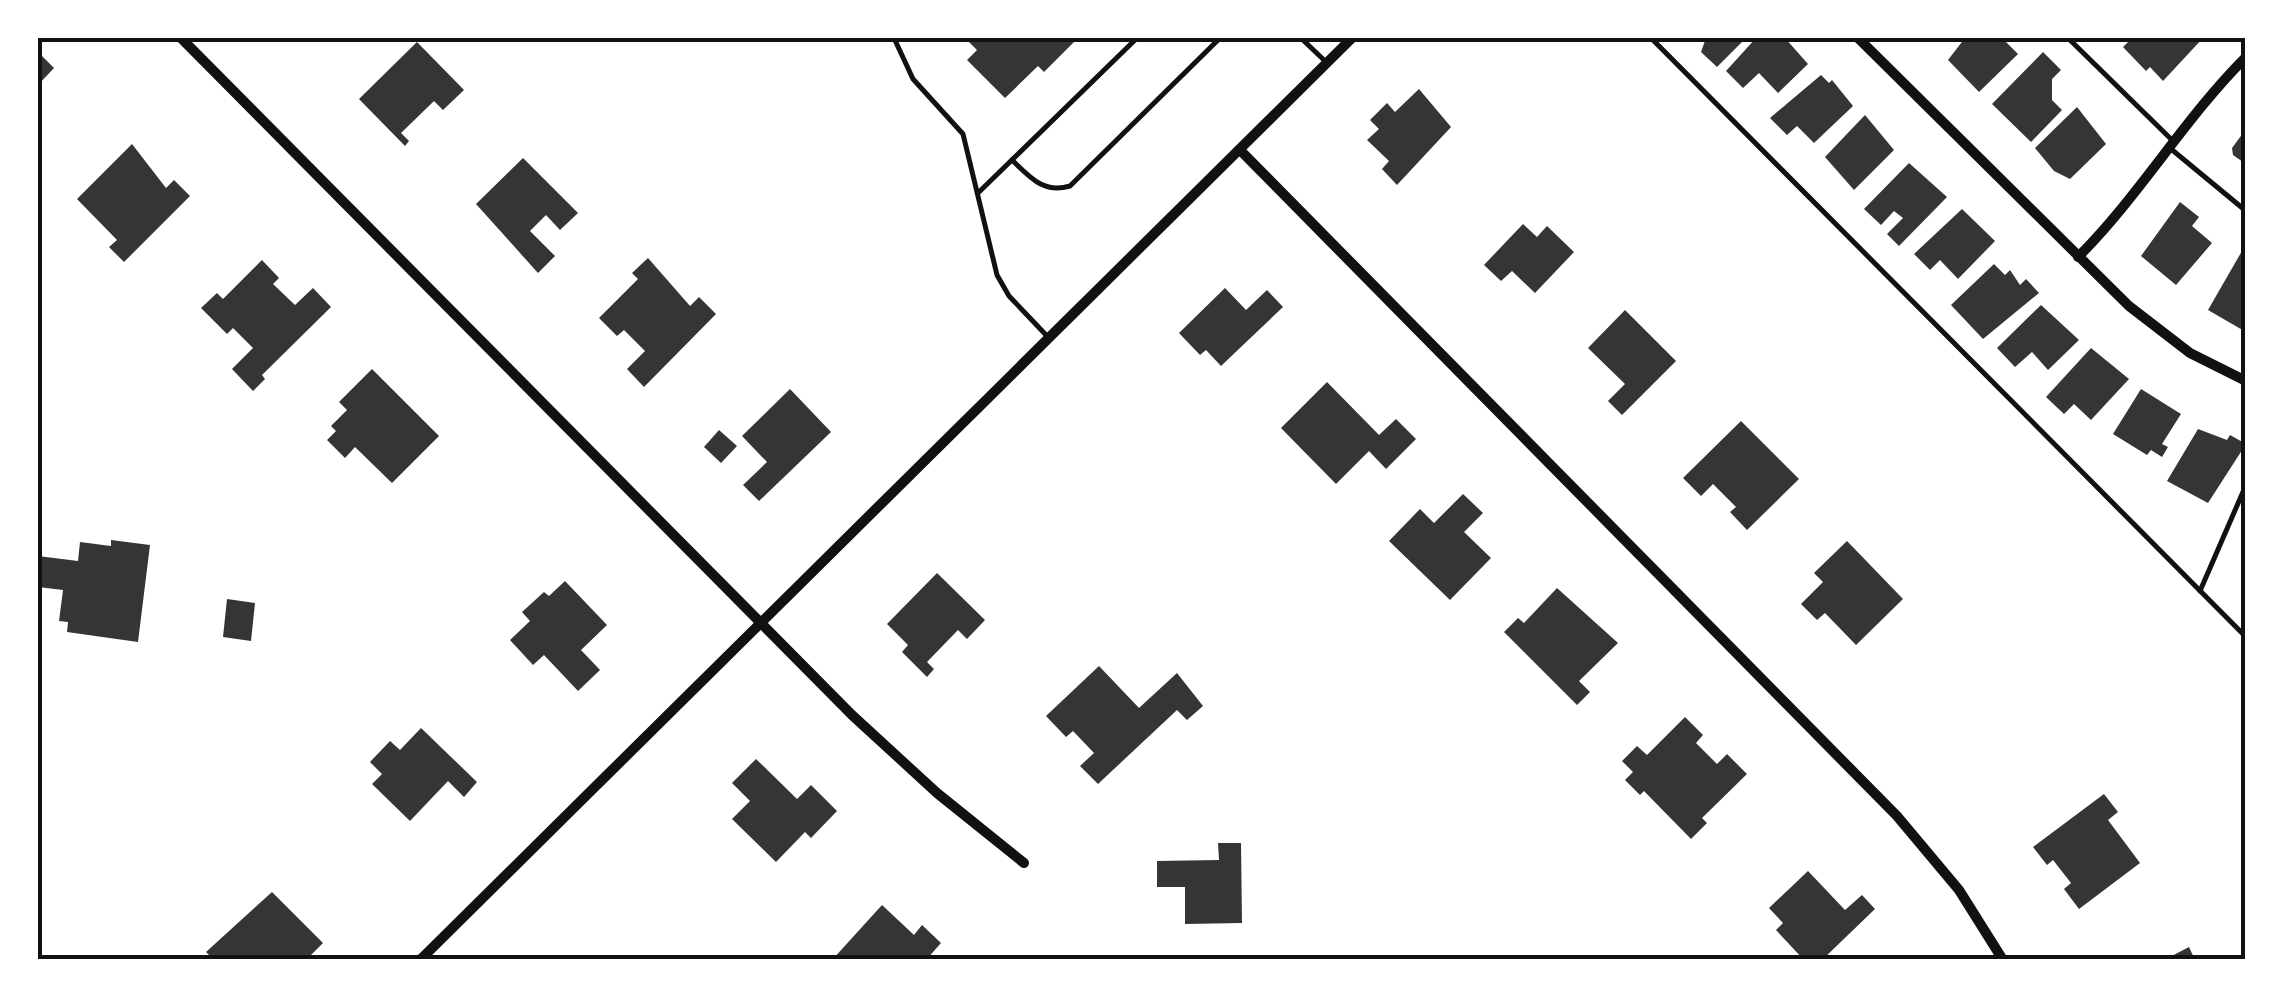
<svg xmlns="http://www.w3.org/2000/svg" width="2283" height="997" font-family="Helvetica,sans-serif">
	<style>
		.building { fill: #353535 }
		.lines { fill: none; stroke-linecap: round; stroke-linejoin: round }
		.service { stroke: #111; stroke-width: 5 }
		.minor { stroke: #111; stroke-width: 10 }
		.neatline { fill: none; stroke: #111; stroke-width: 4 }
	</style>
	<rect width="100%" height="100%" fill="#fff"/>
	<g class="building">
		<polygon points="965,38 1078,38 1044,72 1038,66 1005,98 967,60 977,50"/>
		<polygon points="1706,38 1746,38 1717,67 1701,52"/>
		<polygon points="1756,38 1785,38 1808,64 1778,93 1759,73 1743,88 1726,71"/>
		<polygon points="1965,38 2002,38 2018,54 1979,92 1948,60"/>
		<polygon points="2132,38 2203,38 2163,81 2150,67 2146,71 2123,47"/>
		<polygon points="417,42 464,90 443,110 434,101 401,133 409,141 405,146 359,99"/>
		<polygon points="38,52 54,68 38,85"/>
		<polygon points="2043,52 2061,70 2052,79 2052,100 2062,110 2031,142 1992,104"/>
		<polygon points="1821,75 1829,83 1832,80 1853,106 1814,143 1797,126 1787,135 1770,118"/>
		<polygon points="1419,89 1451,127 1397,185 1382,169 1389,161 1367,140 1379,129 1370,120 1387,103 1395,112"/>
		<polygon points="2077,107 2106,144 2070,179 2054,171 2035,148"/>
		<polygon points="1865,115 1894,150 1854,190 1825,157"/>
		<polygon points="2246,129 2246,161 2243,162 2233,155 2232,148"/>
		<polygon points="132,144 166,188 174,180 190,196 124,262 109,247 117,240 77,199"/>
		<polygon points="523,158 578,213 560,230 546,215 530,231 555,256 538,273 476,204"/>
		<polygon points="1909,163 1947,197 1899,246 1887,234 1903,218 1894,211 1881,225 1864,209"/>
		<polygon points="2180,202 2199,217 2192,226 2212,243 2176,285 2141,256"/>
		<polygon points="1962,209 1995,241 1958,279 1940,260 1930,270 1914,254"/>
		<polygon points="1523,224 1537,237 1547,226 1574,252 1535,293 1512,271 1501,281 1484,265"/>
		<polygon points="2246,244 2246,332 2208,310"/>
		<polygon points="648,258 690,306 699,297 716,314 644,387 627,369 645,351 624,330 617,336 599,318 638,279 632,273"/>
		<polygon points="262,260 279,278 273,284 295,305 313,288 331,307 262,375 265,379 253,391 232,369 253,348 233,328 227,334 201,308 217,293 223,299"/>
		<polygon points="1994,264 2005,275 2010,270 2020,285 2026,279 2039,293 1983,339 1951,305"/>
		<polygon points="1225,288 1246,310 1267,290 1283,307 1221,366 1206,350 1200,355 1179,333"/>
		<polygon points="2041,305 2079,340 2048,370 2032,352 2015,367 1997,348"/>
		<polygon points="1625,310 1676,361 1622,415 1608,401 1625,384 1588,348"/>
		<polygon points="2091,348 2129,379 2091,420 2074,404 2064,414 2046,397"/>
		<polygon points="372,369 439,436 392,483 355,447 345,458 327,440 336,431 331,426 347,410 339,402"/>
		<polygon points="1327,382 1379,435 1396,419 1416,439 1386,469 1369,451 1336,484 1281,428"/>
		<polygon points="790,389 831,432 759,501 743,485 767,462 742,436"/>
		<polygon points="2141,389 2181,414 2162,444 2168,447 2162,457 2151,450 2147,455 2113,434"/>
		<polygon points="1741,421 1799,479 1747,530 1730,512 1736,507 1713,484 1701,496 1683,478"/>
		<polygon points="2198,429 2227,440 2230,435 2246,444 2208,503 2167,481"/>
		<polygon points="719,430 737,446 721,463 704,447"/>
		<polygon points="1463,494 1483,513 1464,532 1491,558 1450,600 1389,541 1420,509 1434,523"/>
		<polygon points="111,540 150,545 138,642 67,632 68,622 59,621 63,590 38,587 38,556 78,561 80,542 111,546"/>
		<polygon points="1847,541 1903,599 1856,645 1825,613 1817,620 1801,604 1823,582 1814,573"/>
		<polygon points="937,573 985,620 967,639 958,630 927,662 934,669 927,677 902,652 908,645 887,624"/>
		<polygon points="565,581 607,625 581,650 600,670 578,691 544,655 533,665 510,640 530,621 522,612 544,592 549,596"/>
		<polygon points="1557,588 1618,643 1579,681 1590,692 1577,705 1504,632 1518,618 1524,623"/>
		<polygon points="227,599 255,603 251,641 223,637"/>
		<polygon points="1099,666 1139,708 1177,673 1203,706 1187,720 1177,710 1098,784 1080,766 1094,753 1073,731 1066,737 1046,716"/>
		<polygon points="1685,717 1703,735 1696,743 1717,764 1727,754 1747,774 1702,818 1707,823 1691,839 1644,791 1640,795 1625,780 1633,772 1622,761 1637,746 1647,755"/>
		<polygon points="421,728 477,782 464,797 448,781 410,821 372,784 382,774 370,762 390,741 400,750"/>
		<polygon points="756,759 797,799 811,785 837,811 811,838 805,832 776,862 732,819 750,801 732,783"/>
		<polygon points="2104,794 2118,812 2108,820 2140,863 2079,909 2064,889 2071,883 2053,860 2047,865 2033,847"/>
		<polygon points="1218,843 1241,843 1242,923 1185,924 1185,887 1157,887 1157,861 1219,860"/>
		<polygon points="1808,871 1845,910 1862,895 1875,909 1822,960 1804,960 1776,930 1783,923 1769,908"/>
		<polygon points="272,892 323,943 306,960 214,960 206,952"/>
		<polygon points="882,905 914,935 922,925 941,943 926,960 832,960"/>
		<polygon points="2189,947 2195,960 2164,960"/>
	</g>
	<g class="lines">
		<g class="service">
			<polyline points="894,38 913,79 963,134 997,275 1009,296 1047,336"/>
			<polyline points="1301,38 1327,63"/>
			<polyline points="1651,38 2246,637"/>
			<polyline points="2068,38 2173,141"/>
			<polyline points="2171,149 2246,211"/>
			<path d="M1012,160C1030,177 1043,194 1070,186L1220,38"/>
			<polyline points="978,193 1137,38"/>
			<polyline points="2200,591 2246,485"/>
		</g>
		<g class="minor">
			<polyline points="181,38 852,715 937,793 1024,863"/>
			<polyline points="1858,38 2129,306 2190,353 2246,381"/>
			<polyline points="1240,150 1897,816 1959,890 2003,960"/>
			<path d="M2078,257C2140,195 2184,119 2246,57"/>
			<polyline points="420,960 1352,38"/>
		</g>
	</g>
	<rect width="2283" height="997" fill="none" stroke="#ffffff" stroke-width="80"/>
	<rect x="40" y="40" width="2203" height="917" class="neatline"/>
</svg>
